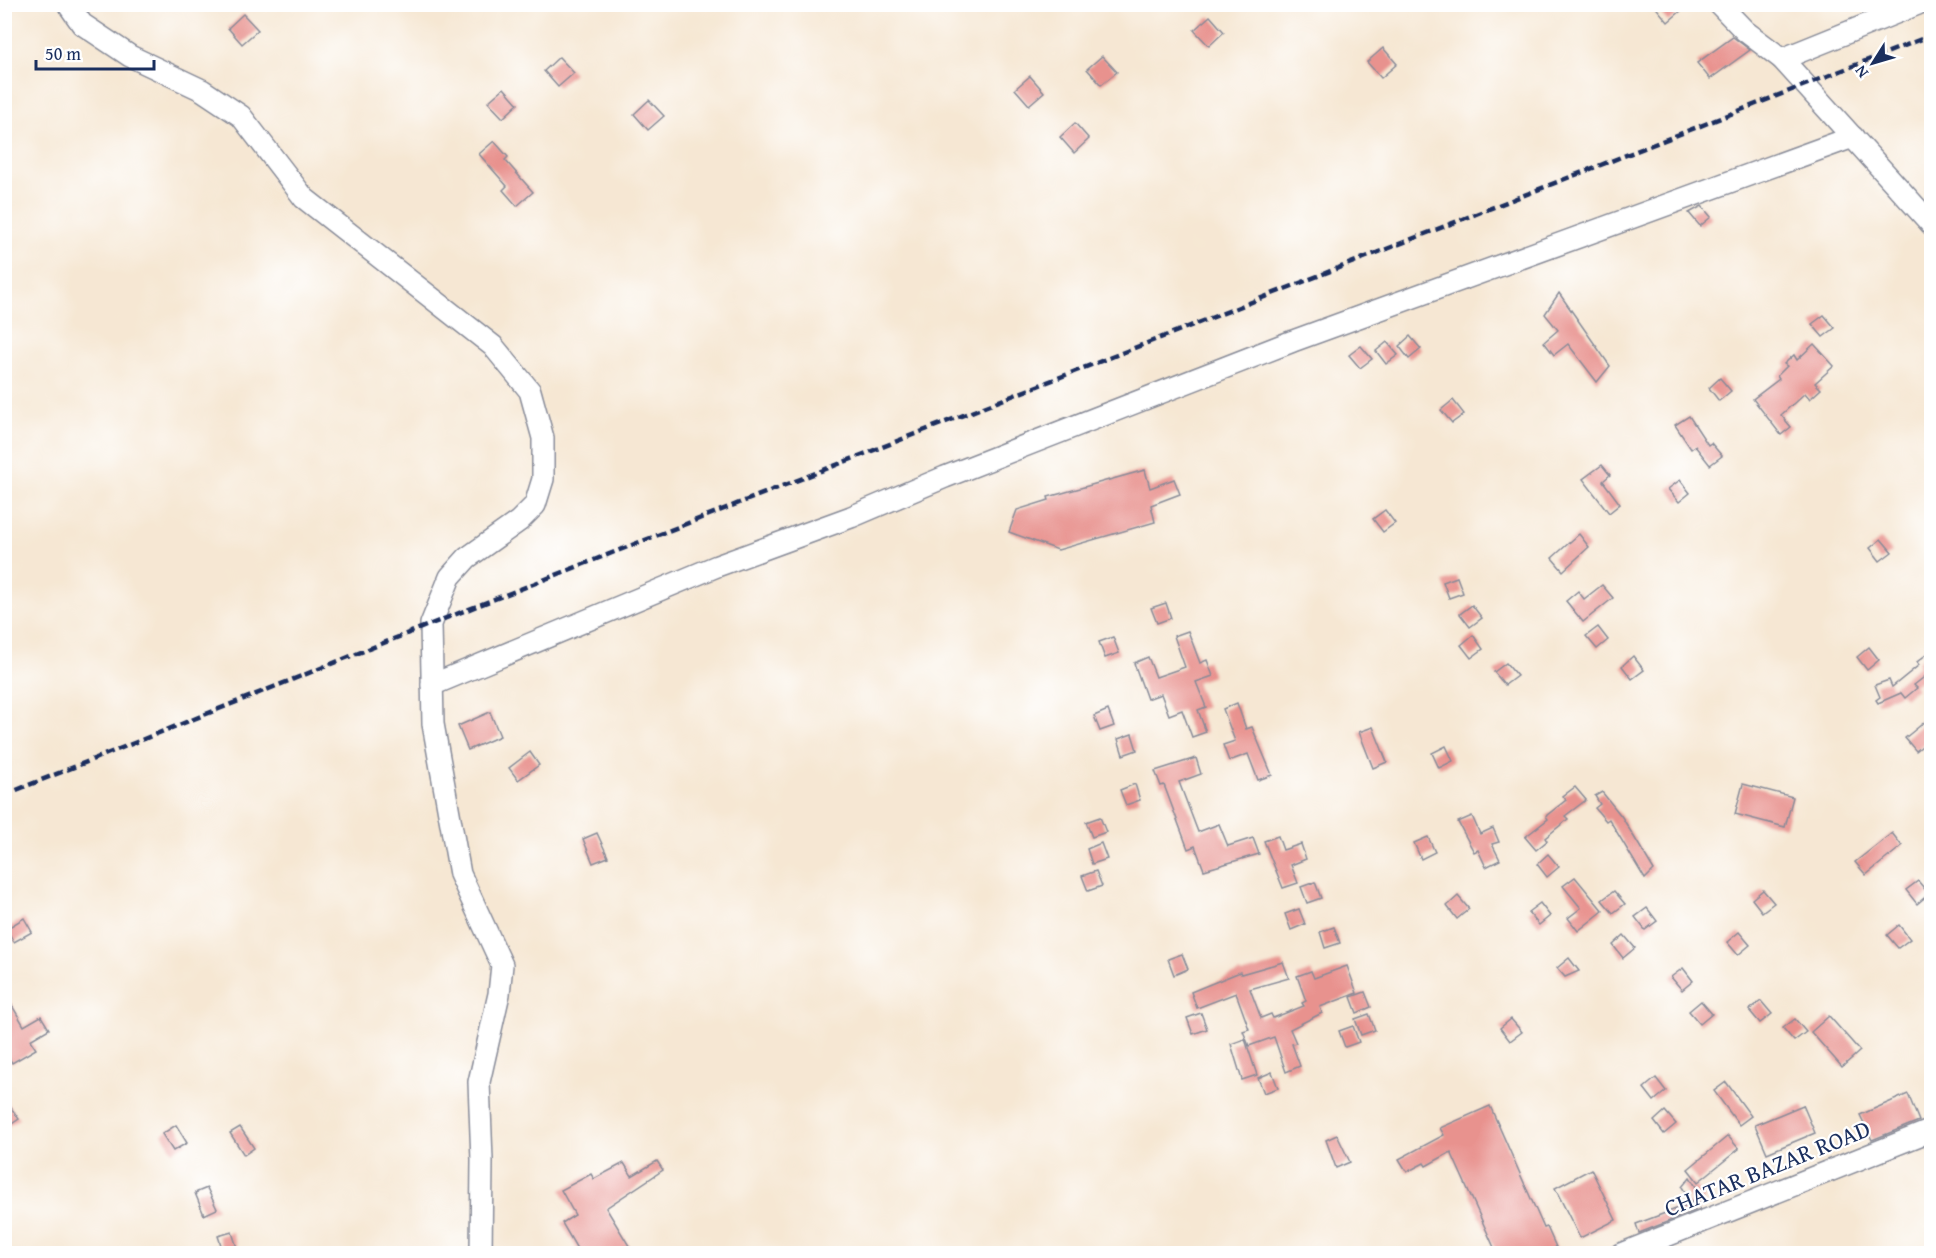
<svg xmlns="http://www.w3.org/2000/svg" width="1936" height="1258" font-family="'Gentium Book Plus',serif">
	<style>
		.building { fill: #e8928e }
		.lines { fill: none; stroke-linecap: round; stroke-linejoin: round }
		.minor-casing { stroke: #888b98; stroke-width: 24 }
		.minor { stroke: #fff; stroke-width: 21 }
		.rail { stroke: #1b2f5e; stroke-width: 4.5; stroke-dasharray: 9 4.5; stroke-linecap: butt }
		.labels { text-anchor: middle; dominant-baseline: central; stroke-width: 4.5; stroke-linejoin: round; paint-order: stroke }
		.street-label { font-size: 24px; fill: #1b2f5e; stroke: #fff }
	</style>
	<rect width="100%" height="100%" fill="#fff"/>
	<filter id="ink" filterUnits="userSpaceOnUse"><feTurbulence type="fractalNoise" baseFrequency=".0167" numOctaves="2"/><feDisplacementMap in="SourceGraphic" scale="12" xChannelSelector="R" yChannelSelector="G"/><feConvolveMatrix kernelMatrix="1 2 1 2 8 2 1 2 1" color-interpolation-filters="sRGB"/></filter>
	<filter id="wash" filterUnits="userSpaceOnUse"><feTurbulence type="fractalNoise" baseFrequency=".008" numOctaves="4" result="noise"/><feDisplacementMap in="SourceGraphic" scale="24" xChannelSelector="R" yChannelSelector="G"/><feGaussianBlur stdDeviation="1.35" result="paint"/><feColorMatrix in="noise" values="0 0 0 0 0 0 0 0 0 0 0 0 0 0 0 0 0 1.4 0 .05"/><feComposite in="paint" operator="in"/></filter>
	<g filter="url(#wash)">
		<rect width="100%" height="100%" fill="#f6e7d3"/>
		<g id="blocks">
			<g class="building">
				<polygon points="1653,4 1689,4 1668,22"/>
				<polygon points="243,14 258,30 242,44 228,28"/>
				<polygon points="1210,16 1224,32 1209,46 1194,30"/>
				<polygon points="1733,37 1750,50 1710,79 1697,63"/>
				<polygon points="1383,48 1397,64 1381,78 1367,62"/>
				<polygon points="1102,56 1117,72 1101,85 1087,69"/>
				<polygon points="559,57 574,73 558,87 544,71"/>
				<polygon points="1030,76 1044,92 1029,105 1015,89"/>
				<polygon points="504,88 518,104 503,118 488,102"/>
				<polygon points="649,100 664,116 648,130 634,114"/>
				<polygon points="1075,123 1089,139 1074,153 1060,137"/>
				<polygon points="494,141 508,157 505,160 533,192 517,206 503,190 507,186 479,154"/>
				<polygon points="1702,206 1711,217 1700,226 1689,213"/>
				<polygon points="1559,293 1610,366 1597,382 1568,344 1554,355 1544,342 1558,330 1545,314"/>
				<polygon points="1824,315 1835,328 1823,337 1812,324"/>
				<polygon points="1410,336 1421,349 1409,359 1399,346"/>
				<polygon points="1387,342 1398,355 1386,364 1376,351"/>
				<polygon points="1814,344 1834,366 1815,383 1821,389 1810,399 1805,393 1781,415 1791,427 1781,435 1753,399 1779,379 1777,376 1787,366 1784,364 1794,355 1797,360"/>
				<polygon points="1361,346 1372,359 1360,368 1349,355"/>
				<polygon points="1720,378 1731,391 1719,401 1709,388"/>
				<polygon points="1453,400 1464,414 1452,423 1441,410"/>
				<polygon points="1689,416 1708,445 1711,443 1722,456 1710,465 1695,446 1691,449 1675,425"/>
				<polygon points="1602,465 1610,475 1603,481 1620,504 1609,513 1583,479"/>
				<polygon points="1145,470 1150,488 1174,479 1180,494 1151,505 1155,522 1058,550 1009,532 1017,510 1049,500 1048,497"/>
				<polygon points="1680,480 1690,493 1679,502 1668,489"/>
				<polygon points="1385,510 1395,523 1383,532 1373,519"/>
				<polygon points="1579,534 1589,547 1563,571 1552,558"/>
				<polygon points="1881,539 1892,552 1880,561 1870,548"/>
				<polygon points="1457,577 1463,593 1449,598 1443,582"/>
				<polygon points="1602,585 1613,598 1583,622 1566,601 1578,591 1584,599"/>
				<polygon points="1166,603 1171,618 1157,623 1151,608"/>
				<polygon points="1472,605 1482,618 1470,627 1460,614"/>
				<polygon points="1598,627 1608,640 1597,649 1586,636"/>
				<polygon points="1188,631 1200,663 1207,660 1213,676 1196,682 1206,707 1198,710 1206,732 1192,737 1182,710 1169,715 1161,694 1147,699 1134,663 1148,657 1156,677 1185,667 1174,636"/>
				<polygon points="1473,635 1483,649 1471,658 1461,645"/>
				<polygon points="1113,637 1119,653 1105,658 1099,642"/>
				<polygon points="1869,647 1879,660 1867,670 1857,657"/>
				<polygon points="1932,650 1932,680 1927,675 1914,685 1917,688 1905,698 1901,693 1878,703 1876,700 1880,697 1875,685 1889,680 1892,687 1919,665 1917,662"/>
				<polygon points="1633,656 1644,670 1632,679 1622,666"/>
				<polygon points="1506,663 1517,676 1505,685 1494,672"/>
				<polygon points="1237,703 1246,729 1252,727 1272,775 1258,780 1248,754 1229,761 1223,745 1235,741 1223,709"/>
				<polygon points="1108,710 1114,726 1100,731 1094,716"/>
				<polygon points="490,712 500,736 468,750 458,726"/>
				<polygon points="1932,716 1932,738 1916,751 1905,738"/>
				<polygon points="1373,727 1387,762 1373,768 1359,732"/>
				<polygon points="1132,734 1137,750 1123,755 1118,739"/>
				<polygon points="1446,746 1453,761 1439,768 1432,753"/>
				<polygon points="530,752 539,765 518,780 509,768"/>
				<polygon points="1196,758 1201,774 1179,782 1198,832 1219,824 1228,846 1253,838 1259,854 1204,870 1195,846 1188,849 1164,785 1161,786 1155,771"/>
				<polygon points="1135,784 1140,800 1126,805 1120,790"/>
				<polygon points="1743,784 1793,797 1785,827 1735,814"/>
				<polygon points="1575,787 1586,800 1565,816 1568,819 1545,838 1547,841 1536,850 1525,837 1548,819 1546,816 1566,800 1563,796"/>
				<polygon points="1602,792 1622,817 1654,870 1645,879 1609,819 1606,821 1595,808 1600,804 1595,796"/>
				<polygon points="1472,816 1480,834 1493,828 1499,842 1492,844 1500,860 1486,867 1478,850 1474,852 1458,822"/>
				<polygon points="1100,817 1106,832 1092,837 1086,822"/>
				<polygon points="597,833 608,857 593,863 583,839"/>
				<polygon points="1892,833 1902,846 1866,875 1855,862"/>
				<polygon points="1278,836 1283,850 1301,844 1306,859 1291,865 1298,883 1283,888 1264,841"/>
				<polygon points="1428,837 1435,852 1421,859 1414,843"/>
				<polygon points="1101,843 1107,859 1092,864 1087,849"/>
				<polygon points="1548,854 1559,867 1547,877 1537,864"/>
				<polygon points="1096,871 1102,886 1088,891 1082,876"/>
				<polygon points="1575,877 1603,911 1578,931 1568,918 1581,908 1563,886"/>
				<polygon points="1918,881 1929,894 1917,904 1906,890"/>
				<polygon points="1315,882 1321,898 1307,903 1301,887"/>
				<polygon points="1763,890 1774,903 1762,912 1752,899"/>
				<polygon points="1614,891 1625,904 1613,913 1602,900"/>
				<polygon points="1458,896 1469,909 1457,919 1447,906"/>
				<polygon points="1540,903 1550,916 1539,925 1528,912"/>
				<polygon points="1647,908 1657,921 1645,930 1635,917"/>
				<polygon points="1299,909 1305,924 1291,930 1285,914"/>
				<polygon points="24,918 32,932 14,942 6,929"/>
				<polygon points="1899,925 1910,939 1898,948 1887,935"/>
				<polygon points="1334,927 1340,943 1325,948 1320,932"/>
				<polygon points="1739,932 1750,945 1738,955 1727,942"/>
				<polygon points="1624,935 1635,948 1623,958 1613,945"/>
				<polygon points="1182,954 1188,969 1174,975 1168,959"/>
				<polygon points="1569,958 1579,971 1565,977 1557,968"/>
				<polygon points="1283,962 1289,978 1250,989 1261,1018 1271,1014 1273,1018 1304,1006 1302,1003 1306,1001 1297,976 1311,971 1314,978 1347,966 1357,993 1320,1007 1322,1013 1290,1029 1296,1043 1292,1044 1300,1066 1286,1072 1274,1037 1249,1046 1243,1031 1249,1029 1236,993 1197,1008 1191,992 1240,972 1241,974"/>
				<polygon points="1683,968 1693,981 1682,990 1671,977"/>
				<polygon points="4,992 24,1026 41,1016 49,1029 30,1040 36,1049 12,1063 4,1050"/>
				<polygon points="1365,992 1371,1007 1357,1013 1351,997"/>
				<polygon points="1701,1001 1712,1014 1700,1024 1689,1011"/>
				<polygon points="1761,1001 1772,1014 1760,1023 1749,1010"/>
				<polygon points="1201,1013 1207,1029 1193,1034 1187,1018"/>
				<polygon points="1369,1014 1375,1030 1361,1035 1355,1019"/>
				<polygon points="1829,1016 1860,1051 1842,1067 1811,1032"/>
				<polygon points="1511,1019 1522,1032 1510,1041 1500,1028"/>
				<polygon points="1795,1019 1806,1032 1794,1041 1783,1028"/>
				<polygon points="1353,1026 1359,1042 1345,1047 1339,1031"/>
				<polygon points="1245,1039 1257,1075 1242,1080 1231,1044"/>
				<polygon points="1272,1072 1278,1088 1264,1093 1258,1078"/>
				<polygon points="1656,1078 1666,1091 1654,1101 1644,1088"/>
				<polygon points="1726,1082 1751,1116 1739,1125 1714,1091"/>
				<polygon points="1908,1094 1919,1121 1872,1140 1860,1115"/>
				<polygon points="4,1098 19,1119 4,1129"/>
				<polygon points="1803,1105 1815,1133 1767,1153 1755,1125"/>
				<polygon points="1490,1106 1544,1228 1547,1227 1559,1254 1497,1254 1451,1152 1426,1166 1424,1163 1407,1172 1399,1159 1444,1135 1440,1128"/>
				<polygon points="1665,1111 1676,1124 1664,1134 1654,1121"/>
				<polygon points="176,1125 187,1143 173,1151 162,1134"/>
				<polygon points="240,1127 254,1148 244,1155 230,1133"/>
				<polygon points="1337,1135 1350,1162 1336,1168 1326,1140"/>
				<polygon points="1728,1136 1739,1149 1698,1182 1688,1169"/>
				<polygon points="657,1161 663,1170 606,1208 634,1254 580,1254 562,1223 575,1215 561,1190 591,1174 594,1179 624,1163 632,1176"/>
				<polygon points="1591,1169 1616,1220 1580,1238 1555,1188"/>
				<polygon points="1690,1177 1704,1200 1698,1204 1700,1209 1639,1233 1636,1224 1692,1203 1682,1187"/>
				<polygon points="207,1188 217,1209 204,1215 195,1193"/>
				<polygon points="232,1232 239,1254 224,1254 218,1236"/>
			</g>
		</g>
	</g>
	<g filter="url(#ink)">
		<use href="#blocks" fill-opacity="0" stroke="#888b98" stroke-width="1.5"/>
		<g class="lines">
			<g class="minor-casing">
				<g id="minor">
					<polyline points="68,4 82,24 130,56 202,90 241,116 304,198 493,346 530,391 543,438 543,479 535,505 519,521 467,558 450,577 431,624 433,724 460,874 502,965 499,994 479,1082 482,1160 481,1254"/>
					<polyline points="1719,4 1745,31 1782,59 1932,225"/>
					<polyline points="1782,59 1918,4"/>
					<polyline points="432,685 717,566 851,517 945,477 1293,341 1853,137"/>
					<polyline points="1621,1254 1932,1130"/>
				</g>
			</g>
			<use href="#minor" class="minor"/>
			<polyline class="rail" points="4,795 431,624 1932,35"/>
		</g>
	</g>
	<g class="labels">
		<g class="street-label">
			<text transform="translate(1767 1168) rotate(-22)">CHATAR BAZAR ROAD</text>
		</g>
	</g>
	<rect width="1936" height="1258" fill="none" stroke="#fff" stroke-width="24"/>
	<g transform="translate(1873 63) rotate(233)" stroke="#ffffff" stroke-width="4.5" paint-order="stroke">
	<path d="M0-4.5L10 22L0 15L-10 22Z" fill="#1b2f5e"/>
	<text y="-9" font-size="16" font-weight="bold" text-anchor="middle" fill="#1b2f5e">N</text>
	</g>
	<path d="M36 60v9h118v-9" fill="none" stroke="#1b2f5e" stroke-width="3"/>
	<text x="45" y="60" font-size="18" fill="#1b2f5e" stroke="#ffffff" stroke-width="4.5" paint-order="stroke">50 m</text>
</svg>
